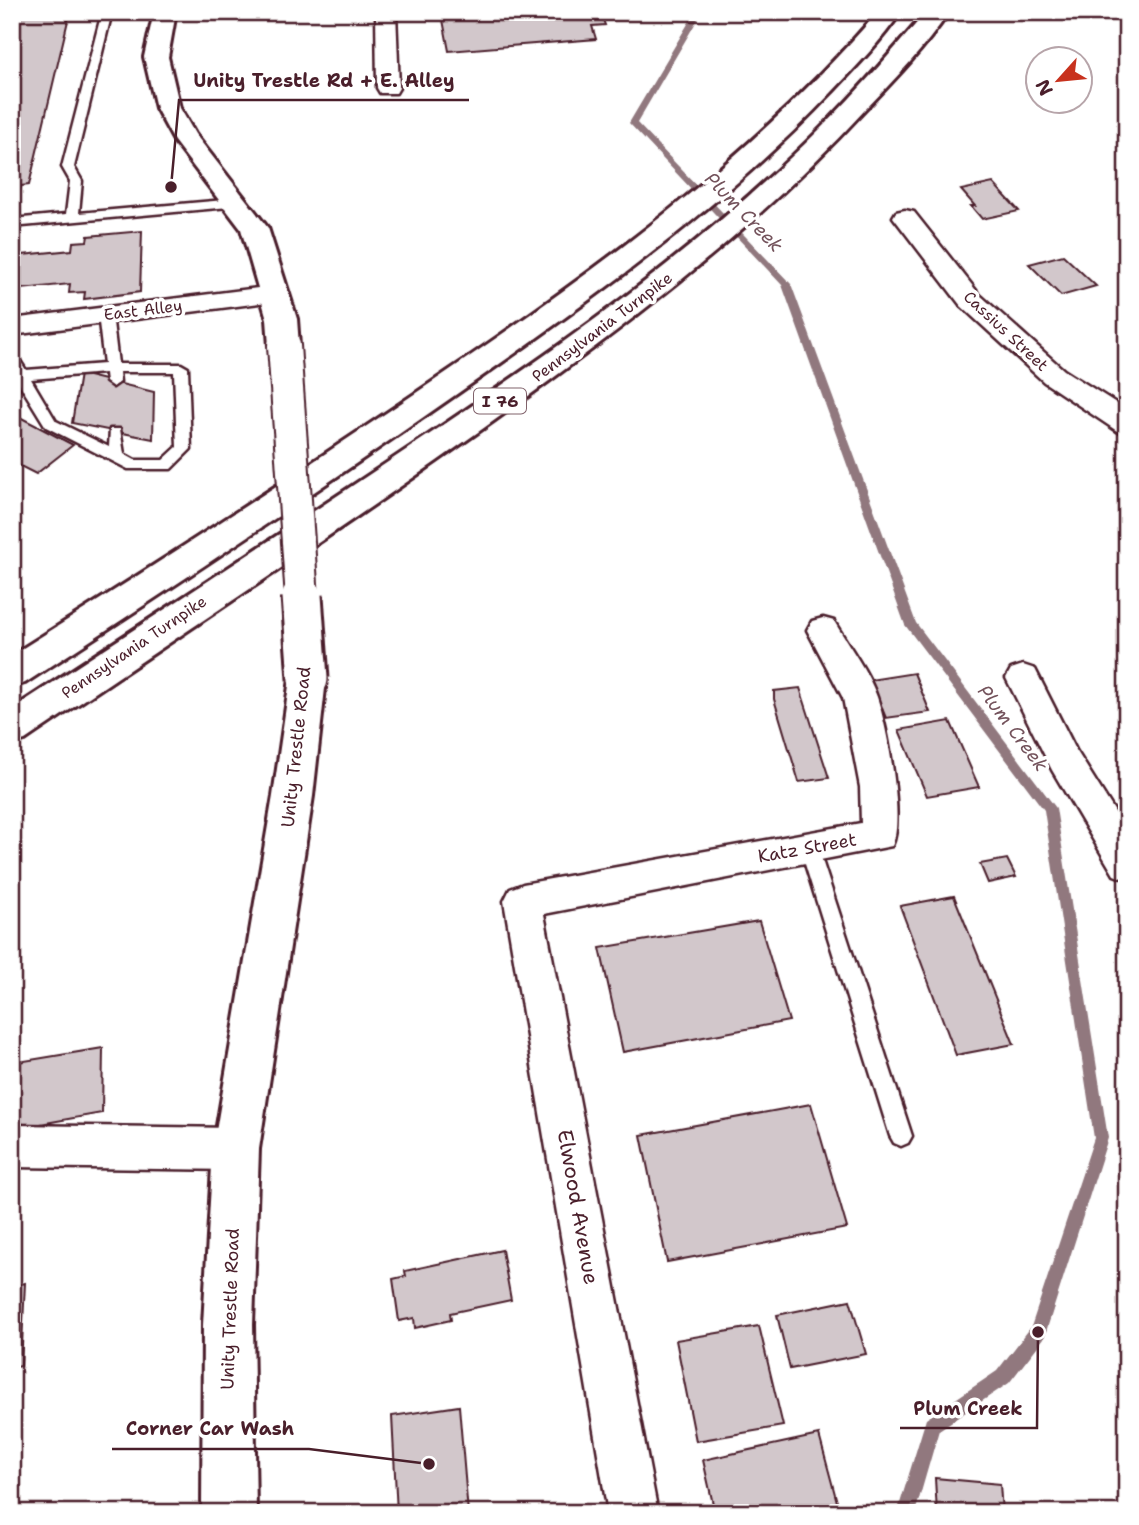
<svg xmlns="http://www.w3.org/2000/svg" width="1139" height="1525" font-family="'Shantell Sans',sans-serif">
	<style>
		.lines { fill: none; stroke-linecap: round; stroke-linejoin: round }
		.stream { fill: #91787e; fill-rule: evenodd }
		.building { fill: #d2c7cb; stroke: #4a1f2b; stroke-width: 2 }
		.lane-casing { stroke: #4a1f2b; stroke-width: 5 }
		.street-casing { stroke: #4a1f2b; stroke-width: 5 }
		.secondary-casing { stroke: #4a1f2b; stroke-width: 6 }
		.highway-casing { stroke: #4a1f2b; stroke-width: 6 }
		.lane { fill: #fff; fill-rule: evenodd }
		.street { fill: #fff; fill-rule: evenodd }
		.secondary { fill: #fff; fill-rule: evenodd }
		.highway { fill: #fff; fill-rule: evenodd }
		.secondary-bridge-far1-casing { stroke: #4a1f2b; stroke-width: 36; stroke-linecap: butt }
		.secondary-bridge-casing { stroke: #4a1f2b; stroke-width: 45; stroke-linecap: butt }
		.secondary-bridge-far1 { stroke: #fff; stroke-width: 32 }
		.secondary-bridge { stroke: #fff; stroke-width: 39 }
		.labels { text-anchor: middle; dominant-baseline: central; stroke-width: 7; stroke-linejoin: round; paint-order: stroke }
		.far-street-label { font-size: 16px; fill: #4a1f2b; stroke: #fff }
		.shield { fill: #fff; stroke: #80626b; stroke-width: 2 }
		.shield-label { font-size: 16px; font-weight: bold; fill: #4a1f2b }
		.street-label { font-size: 18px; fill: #4a1f2b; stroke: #fff }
		.water-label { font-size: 19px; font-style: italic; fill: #74535c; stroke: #fff }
		.near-street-label { font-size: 21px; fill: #4a1f2b; stroke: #fff }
		.leader { fill: none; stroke: #4a1f2b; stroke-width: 2.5 }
		.callout-dot { fill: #4a1f2b; stroke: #fff; stroke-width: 2.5 }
		.callout-label { font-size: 19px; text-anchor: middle; font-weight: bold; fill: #4a1f2b; stroke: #fff; stroke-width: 7; stroke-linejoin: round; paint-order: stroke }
	</style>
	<rect width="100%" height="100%" fill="#fff"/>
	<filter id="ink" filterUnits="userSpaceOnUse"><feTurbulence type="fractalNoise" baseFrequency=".0143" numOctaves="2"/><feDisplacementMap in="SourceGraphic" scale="14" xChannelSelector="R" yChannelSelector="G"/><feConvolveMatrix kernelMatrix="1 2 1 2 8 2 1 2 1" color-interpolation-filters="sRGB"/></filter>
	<g filter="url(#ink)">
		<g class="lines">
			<polygon class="stream" points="695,12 702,12 637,123 791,284 916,623 1056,808 1108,1138 1044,1338 1009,1383 939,1430 915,1513 897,1513 926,1419 997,1371 1031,1327 1094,1138 1044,810 905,625 782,285 629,123"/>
		</g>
		<g class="building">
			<polygon points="12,12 70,12 29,185 21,186 19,193 12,193"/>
			<polygon points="545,12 600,12 605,25 592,26 596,39 449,51 443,20"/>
			<polygon points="993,183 1019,211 982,219 971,206 975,206 961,190"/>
			<polygon points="142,231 140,292 84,299 85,292 69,293 70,284 12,290 12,256 72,250 73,242 87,241 88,236"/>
			<polygon points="1063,255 1096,286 1061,296 1029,264"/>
			<polygon points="80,374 154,392 153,439 72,423"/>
			<polygon points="12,413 73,445 36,474 12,462"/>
			<polygon points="914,673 930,712 886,718 870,680"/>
			<polygon points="800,688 829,778 799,782 774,699 774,691"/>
			<polygon points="950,721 979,787 927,796 899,730"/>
			<polygon points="1007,859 1016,877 988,883 980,864"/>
			<polygon points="954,896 1014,1044 956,1055 900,906"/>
			<polygon points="759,921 789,1021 623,1052 600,948"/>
			<polygon points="103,1048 102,1113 12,1129 12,1063"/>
			<polygon points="811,1104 847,1228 667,1262 641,1135"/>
			<polygon points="502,1250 511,1300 450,1313 451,1320 415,1328 414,1318 399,1321 393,1279 406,1276 405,1271"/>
			<polygon points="25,1283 21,1366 12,1368 12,1286"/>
			<polygon points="850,1300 866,1354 790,1369 777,1315"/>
			<polygon points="759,1326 783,1426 696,1441 676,1340"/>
			<polygon points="459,1406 468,1513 397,1513 392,1416"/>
			<polygon points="819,1435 840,1513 715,1513 703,1460"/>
			<polygon points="935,1478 1000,1484 1002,1513 937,1513"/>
		</g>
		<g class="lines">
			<g class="lane-casing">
				<g id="lane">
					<polygon points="102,12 112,12 74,167 82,181 79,213 236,199 242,203 240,206 12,227 12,219 66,214 70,181 62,167"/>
					<path d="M105,310L112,314L118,364H181L188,368L191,449L171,469H128L46,427L14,375L12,355L17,356L26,370L104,364L98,314ZM119,372H174L177,447L163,460H135L124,454L120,429H110L109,447L56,421L31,379L105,373L106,382L113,387L120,382Z"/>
					<polygon points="809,840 815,842 818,848 912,1136 908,1143 901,1146 894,1143 890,1136 800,848 803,842"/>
				</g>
			</g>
			<g class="street-casing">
				<g id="street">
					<polygon points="376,12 396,12 399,88 396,93 380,93 377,88"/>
					<polygon points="905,210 914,212 979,294 1064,370 1127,410 1127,434 1117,431 1044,382 961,306 893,217 896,212"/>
					<polygon points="274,286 283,288 287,294 283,300 12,335 12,319"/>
					<path d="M823,618L834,621C848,645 868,671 877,697C887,726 905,819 892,846L544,914L658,1513H608L504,901L510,889L523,884L861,823L860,787L843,698L807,630L812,621Z"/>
					<polygon points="1023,665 1035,669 1076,750 1127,831 1127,880 1114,875 1052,770 1006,678 1011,669"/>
					<polygon points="12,1125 236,1128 251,1134 257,1149 251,1164 236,1170 12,1167"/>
				</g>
			</g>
			<g class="secondary-casing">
				<g id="secondary">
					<polygon points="154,12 176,12 168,57 180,108 195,134 268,228 297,319 299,346 295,353 284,356 273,353 269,346 267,319 241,229 174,141 156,108 144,57"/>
					<polygon points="308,664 321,669 326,679 313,796 259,1149 253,1325 256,1513 202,1513 203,1325 213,1149 273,796 290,679 295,669"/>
				</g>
			</g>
			<g class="highway-casing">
				<g id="highway">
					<path d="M878,12H901C881,41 856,67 832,92C741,188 635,268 528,344C363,461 195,573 25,683L12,687V655C157,564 300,472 441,376C600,268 751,159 878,12Z"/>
					<path d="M926,12H949C925,48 894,80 864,111C770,213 661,299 549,381C378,506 201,621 25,740L12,744V709C129,633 245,557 361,480C521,374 684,265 821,128C858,91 892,52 926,12Z"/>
				</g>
			</g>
			<use href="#lane" class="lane"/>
			<use href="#street" class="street"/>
			<use href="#secondary" class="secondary"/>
			<use href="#highway" class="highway"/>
			<g class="secondary-bridge-far1-casing">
				<polyline id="secondary-bridge-far1" points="284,346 302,598"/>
			</g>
			<g class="secondary-bridge-casing">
				<polyline id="secondary-bridge" points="302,596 308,679"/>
			</g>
			<use href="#secondary-bridge-far1" class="secondary-bridge-far1"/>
			<use href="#secondary-bridge" class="secondary-bridge"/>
		</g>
	</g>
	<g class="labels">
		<g class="far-street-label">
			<text transform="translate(143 310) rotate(-7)">East Alley</text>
			<text transform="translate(602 327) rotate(-37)">Pennsylvania Turnpike</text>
			<text transform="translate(1006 331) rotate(43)">Cassius Street</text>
			<text transform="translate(134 647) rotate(-34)">Pennsylvania Turnpike</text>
		</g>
		<rect class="shield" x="474" y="388.5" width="52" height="25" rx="5"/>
		<g class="shield-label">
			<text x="500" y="401">I 76</text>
		</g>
		<g class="street-label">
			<text transform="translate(296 747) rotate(-84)">Unity Trestle Road</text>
			<text transform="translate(807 848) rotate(-10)">Katz Street</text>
			<text transform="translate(230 1309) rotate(-88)">Unity Trestle Road</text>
		</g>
		<g class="water-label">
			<text transform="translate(744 212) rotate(46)">Plum Creek</text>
			<text transform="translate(1013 728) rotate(53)">Plum Creek</text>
		</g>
		<g class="near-street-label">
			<text transform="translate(578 1207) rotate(80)">Elwood Avenue</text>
		</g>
	</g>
	<path class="leader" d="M171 187L179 100H469M1038 1332L1037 1428H900M429 1464L309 1449H112"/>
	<g class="callout-dot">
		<circle cx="171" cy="187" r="7"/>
		<circle cx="1038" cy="1332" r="7"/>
		<circle cx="429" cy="1464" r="7"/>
	</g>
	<g class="callout-label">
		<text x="324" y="87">Unity Trestle Rd + E. Alley</text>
		<text x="968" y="1415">Plum Creek</text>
		<text x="210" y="1435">Corner Car Wash</text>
	</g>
	<rect width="1139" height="1525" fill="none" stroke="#fff" stroke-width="42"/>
	<rect x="21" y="21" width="1097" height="1483" fill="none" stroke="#4a1f2b" stroke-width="2.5" filter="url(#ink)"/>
	<g transform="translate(1059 80) rotate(243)"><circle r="33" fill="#ffffff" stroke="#b7a5aa" stroke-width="2"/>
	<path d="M0-5L12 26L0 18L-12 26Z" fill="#c8321e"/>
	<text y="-10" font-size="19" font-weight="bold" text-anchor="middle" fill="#4a1f2b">N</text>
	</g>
</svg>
